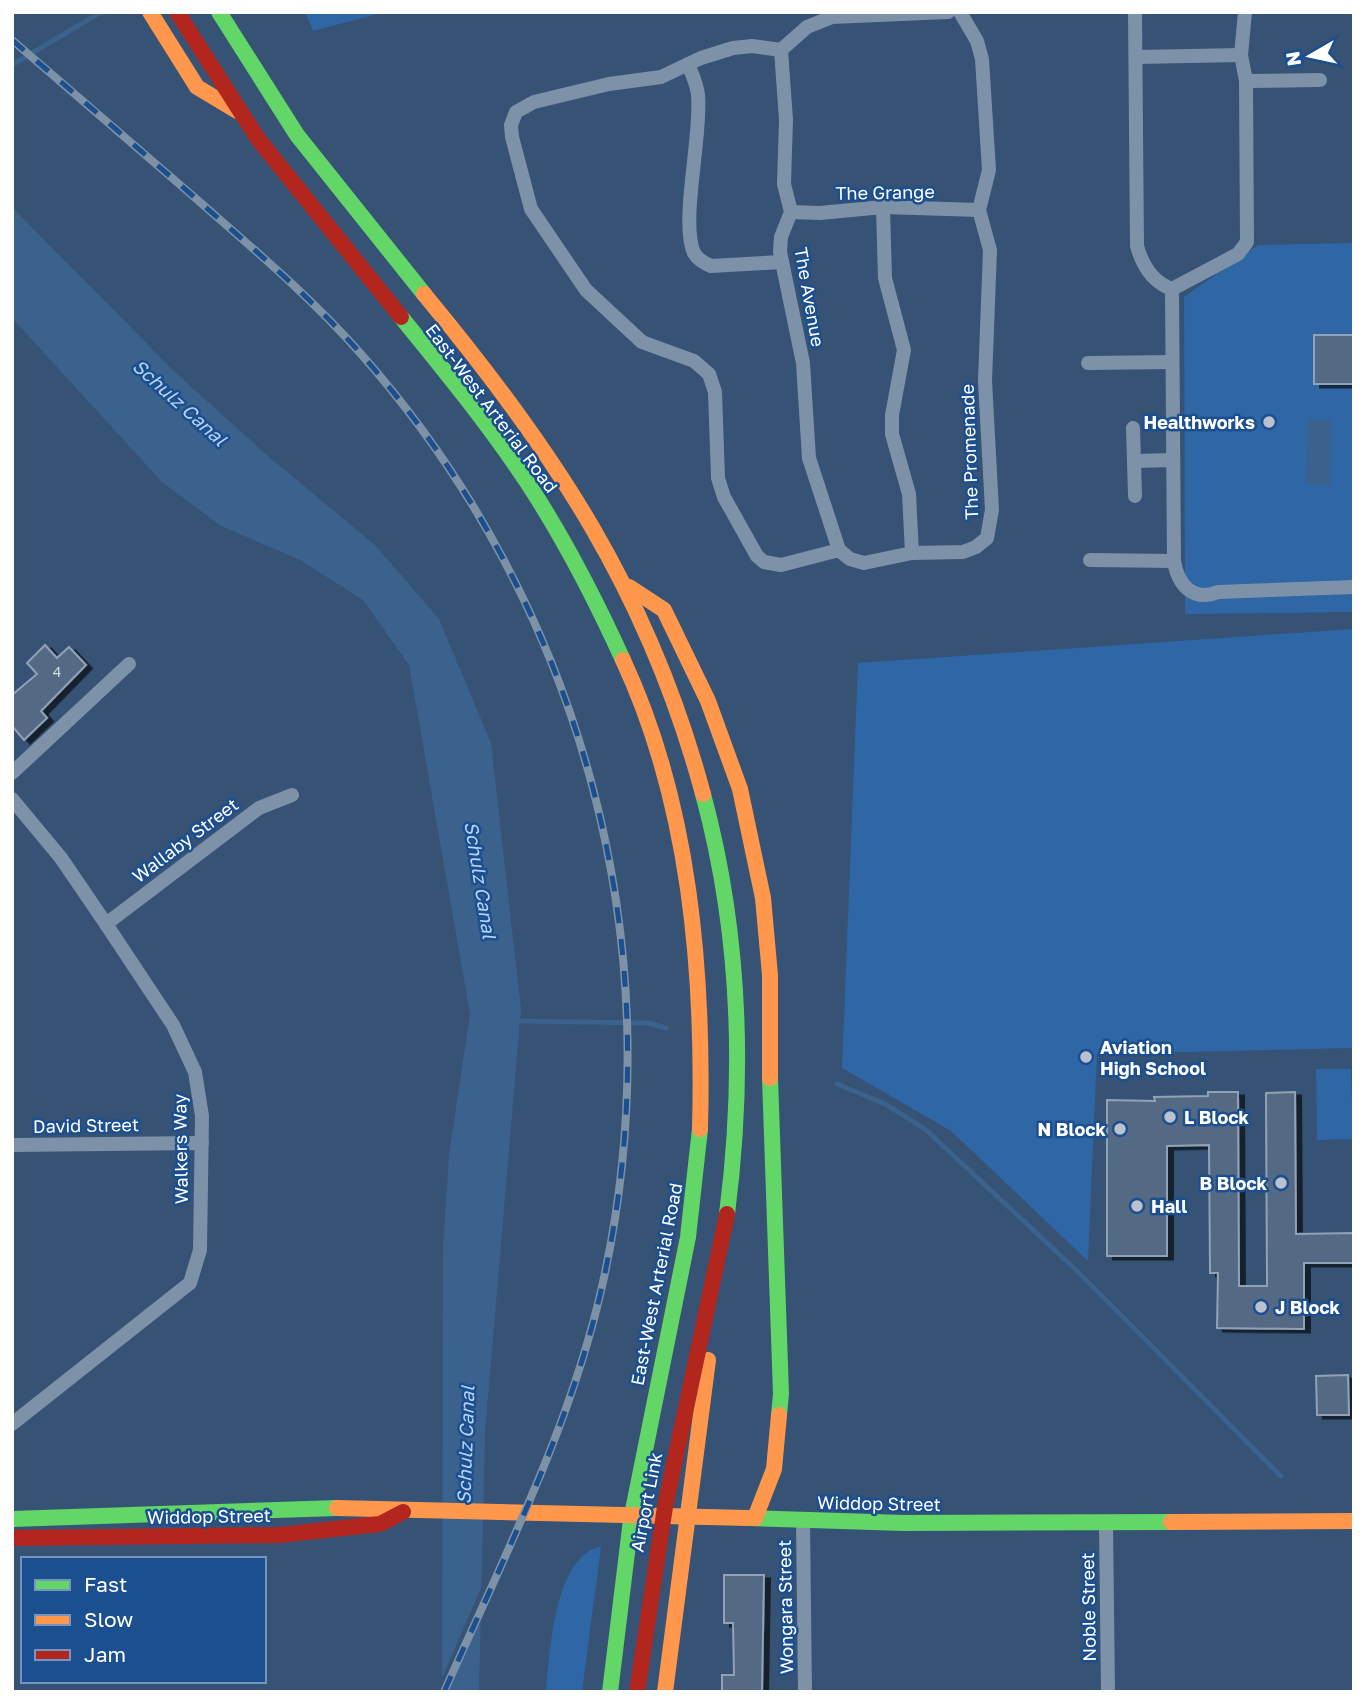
<svg xmlns="http://www.w3.org/2000/svg" width="1366" height="1704" font-family="'Golos Text',sans-serif">
	<style>
		.green { fill: #2f66a5 }
		.water { fill: #3b618d }
		.pier { fill: #365274 }
		.lines { fill: none; stroke-linecap: round; stroke-linejoin: round }
		.stream { stroke: #3b618d; stroke-width: 5 }
		.building { fill: #526984; stroke: #92a2b6; stroke-width: 2; filter: url(#shadow) }
		.street { stroke: #7d92a8; stroke-width: 14 }
		.fast { stroke: #63d668; stroke-width: 16 }
		.slow { stroke: #ff974d; stroke-width: 16 }
		.jam { stroke: #b3261e; stroke-width: 16 }
		.rail-casing { stroke: #7e92a7; stroke-width: 8 }
		.rail { stroke: #1b4f8f; stroke-width: 5; stroke-dasharray: 16; stroke-linecap: butt }
		.poi-dot { fill: #b9c2ce; stroke: #1b4f8f; stroke-width: 2.5 }
		.labels { text-anchor: middle; dominant-baseline: central; stroke-width: 5; stroke-linejoin: round; paint-order: stroke }
		.number-label { font-size: 14px; fill: #d4dae0 }
		.street-label { font-size: 18px; fill: #fff; stroke: #1b4f8f }
		.poi-label { font-size: 18px; font-weight: bold; fill: #fff; stroke: #1b4f8f; text-anchor: start }
		.water-label { font-size: 19px; font-style: italic; fill: #b5d3f5; stroke: #1b4f8f }
	</style>
	<defs>
		<filter id="shadow"><feDropShadow dx="6" dy="3.5" stdDeviation="0" flood-color="#0009"/></filter>
	</defs>
	<rect width="100%" height="100%" fill="#365274"/>
	<g class="green">
		<polygon points="305,12 385,12 313,31"/>
		<polygon points="1354,243 1354,612 1185,614 1184,297 1258,245"/>
		<polygon points="1354,629 1354,1048 1097,1054 1088,1261 951,1131 842,1068 858,663"/>
		<polygon points="1316,1069 1351,1069 1353,1139 1317,1140"/>
		<path d="M601,1547L582,1692H546C549,1655 555,1553 601,1547Z"/>
	</g>
	<g class="water">
		<polygon points="12,207 175,372 269,457 376,546 439,619 491,743 521,1009 485,1433 479,1692 442,1692 443,1247 449,1155 470,1014 409,665 363,600 300,560 221,526 162,482 12,318"/>
		<polygon points="1308,419 1331,420 1330,485 1306,484"/>
	</g>
	<polygon class="pier" points="485,1579 485,1608 448,1692 439,1692 439,1685"/>
	<g class="lines">
		<g class="stream">
			<polyline points="12,65 101,12"/>
			<polyline points="516,1021 648,1023 666,1028"/>
			<polyline points="837,1084 885,1104 925,1129 1075,1269 1281,1476"/>
		</g>
	</g>
	<g class="building">
		<rect x="1314" y="335" width="40" height="49"/>
		<polygon points="45,645 57,658 69,647 86,665 41,711 47,718 24,740 12,726 12,695 37,674 27,663"/>
		<polygon points="1208,1092 1238,1092 1239,1286 1267,1286 1266,1093 1295,1092 1296,1234 1354,1233 1354,1263 1304,1263 1304,1329 1217,1328 1218,1273 1210,1273 1209,1145 1167,1146 1167,1256 1107,1256 1107,1100 1155,1101 1154,1097 1208,1096"/>
		<polygon points="1348,1375 1349,1415 1317,1415 1316,1376"/>
		<polygon points="724,1575 764,1575 762,1692 722,1692 722,1675 734,1675 733,1623 724,1623"/>
	</g>
	<g class="lines">
		<g class="street">
			<polyline points="948,12 832,17 807,27 781,50 752,46 733,48 701,58 661,77 609,84 534,102 516,112 511,125 512,137 531,209 586,290 642,342 694,361 709,374 715,392 718,478 724,497 757,556 764,562 781,565 839,550 850,559 864,563 912,553 963,552 976,547 987,538 992,510 985,381 990,250 979,210 989,170 982,59 977,41 960,12"/>
			<path d="M1135,12L1137,246C1142,264 1152,282 1172,289L1174,561C1178,585 1193,602 1218,592L1354,587"/>
			<polyline points="781,50 786,120 784,184 791,212 781,237 780,252 803,363 809,458 839,550"/>
			<polyline points="1137,57 1241,55"/>
			<path d="M688,64C692,74 697,84 698,95C702,135 680,222 694,253C698,260 704,263 711,266L782,262"/>
			<polyline points="1246,81 1320,80"/>
			<polyline points="883,207 885,278 904,350 892,415 892,434 909,494 912,553"/>
			<polyline points="791,212 820,213 883,207 979,210"/>
			<polyline points="1172,289 1238,254 1247,242 1246,81 1241,55 1245,12"/>
			<polyline points="1088,363 1172,362"/>
			<polyline points="1133,428 1135,496"/>
			<polyline points="1134,461 1173,460"/>
			<polyline points="1090,560 1174,561"/>
			<polyline points="12,773 129,664"/>
			<polyline points="12,799 61,858 106,924 173,1025 195,1072 202,1116 200,1250 190,1283 12,1424"/>
			<polyline points="106,924 259,808 292,795"/>
			<polyline points="12,1145 202,1143"/>
			<polyline points="803,1521 805,1692"/>
			<polyline points="1106,1523 1108,1692"/>
		</g>
		<g class="fast">
			<polyline points="219,12 297,135 424,294"/>
			<path d="M401,317C448,375 496,433 536,496C569,548 597,603 623,660"/>
			<path d="M703,794C740,931 745,1073 727,1214"/>
			<polyline points="770,1078 781,1394 779,1415"/>
			<polyline points="748,1518 904,1523 1171,1522"/>
			<polyline points="12,1519 337,1508"/>
			<polyline points="610,1692 631,1520 688,1237 700,1129"/>
		</g>
		<g class="slow">
			<polyline points="150,12 197,87 237,111"/>
			<path d="M424,294C555,452 649,593 703,794"/>
			<polyline points="629,587 664,610 708,701 740,789 763,898 770,975 770,1078"/>
			<path d="M623,660C690,804 704,972 700,1129"/>
			<polyline points="337,1508 748,1518"/>
			<polyline points="755,1518 774,1469 779,1415"/>
			<polyline points="1171,1522 1354,1521"/>
			<polyline points="665,1692 708,1360"/>
		</g>
		<g class="jam">
			<polyline points="177,12 258,139 401,317"/>
			<polyline points="12,1538 280,1535 380,1524 403,1512"/>
			<polyline points="637,1692 665,1507 727,1214"/>
		</g>
		<g class="rail-casing">
			<path id="rail" d="M12,40C73,92 133,144 193,196C251,247 310,296 361,354C584,606 676,952 603,1282C572,1424 503,1559 444,1692"/>
		</g>
		<use href="#rail" class="rail"/>
	</g>
	<g class="poi-dot">
		<circle cx="1269" cy="422" r="7"/>
		<circle cx="1086" cy="1057" r="7"/>
		<circle cx="1170" cy="1117" r="7"/>
		<circle cx="1120" cy="1129" r="7"/>
		<circle cx="1281" cy="1183" r="7"/>
		<circle cx="1137" cy="1206" r="7"/>
		<circle cx="1261" cy="1307" r="7"/>
	</g>
	<g class="labels">
		<g class="number-label">
			<text x="57" y="671">4</text>
		</g>
		<g class="street-label">
			<text transform="translate(885 192) rotate(-1)">The Grange</text>
			<text transform="translate(810 297) rotate(80)">The Avenue</text>
			<text transform="translate(492 408) rotate(53)">East-West Arterial Road</text>
			<text transform="translate(969 452) rotate(-92)">The Promenade</text>
			<text transform="translate(185 840) rotate(-37)">Wallaby Street</text>
			<text transform="translate(86 1125) rotate(-1)">David Street</text>
			<text transform="translate(180 1149) rotate(-91)">Walkers Way</text>
			<text transform="translate(656 1284) rotate(-79)">East-West Arterial Road</text>
			<text transform="translate(646 1502) rotate(-79)">Airport Link</text>
			<text transform="translate(879 1503) rotate(1)">Widdop Street</text>
			<text transform="translate(209 1516) rotate(-1)">Widdop Street</text>
			<text transform="translate(785 1607) rotate(-91)">Wongara Street</text>
			<text transform="translate(1088 1607) rotate(-91)">Noble Street</text>
		</g>
		<g class="poi-label">
			<text x="1255" y="422" text-anchor="end">Healthworks</text>
			<text x="1100" y="1047">Aviation<tspan x="1100" dy="21">High School</tspan></text>
			<text x="1184" y="1117">L Block</text>
			<text x="1106" y="1129" text-anchor="end">N Block</text>
			<text x="1267" y="1183" text-anchor="end">B Block</text>
			<text x="1151" y="1206">Hall</text>
			<text x="1275" y="1307">J Block</text>
		</g>
		<g class="water-label">
			<text transform="translate(180 402) rotate(42)">Schulz Canal</text>
			<text transform="translate(481 880) rotate(81)">Schulz Canal</text>
			<text transform="translate(465 1445) rotate(-88)">Schulz Canal</text>
		</g>
	</g>
	<rect width="1366" height="1704" fill="none" stroke="#ffffff" stroke-width="28"/>
	<rect x="21" y="1557" width="245" height="126" fill="#1b4f8f" stroke="#7695bc" stroke-width="2"/>
	<rect x="35" y="1580" width="35" height="10" fill="#63d668" stroke="#7695bc" stroke-width="2"/>
	<text x="84" y="1592" font-size="21" fill="#ffffff">Fast</text>
	<rect x="35" y="1615" width="35" height="10" fill="#ff974d" stroke="#7695bc" stroke-width="2"/>
	<text x="84" y="1627" font-size="21" fill="#ffffff">Slow</text>
	<rect x="35" y="1650" width="35" height="10" fill="#b3261e" stroke="#7695bc" stroke-width="2"/>
	<text x="84" y="1662" font-size="21" fill="#ffffff">Jam</text>
	<g transform="translate(1310 56) rotate(261)" stroke="#1b4f8f" stroke-width="5" paint-order="stroke">
	<path d="M0-5L12 26L0 18L-12 26Z" fill="#ffffff"/>
	<text y="-10" font-size="19" font-weight="bold" text-anchor="middle" fill="#ffffff">N</text>
	</g>
</svg>
